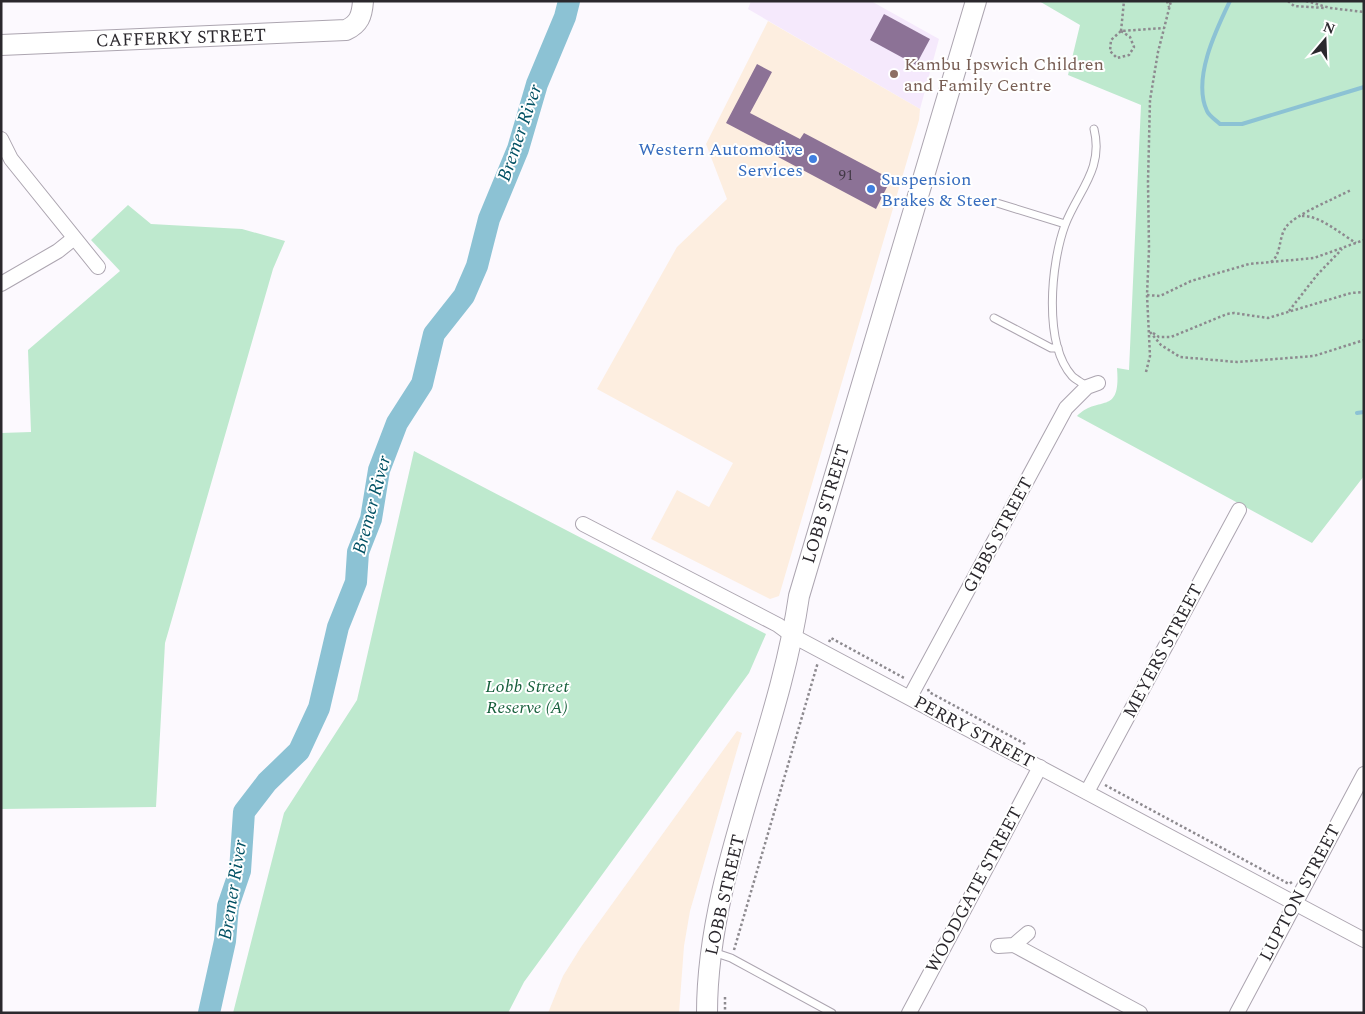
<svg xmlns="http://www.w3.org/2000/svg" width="1365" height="1014" font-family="Spectral,serif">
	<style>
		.built { fill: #f5e9fc }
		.industrial { fill: #fdeee0 }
		.green { fill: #bee9ce }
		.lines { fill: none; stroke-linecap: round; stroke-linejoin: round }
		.stream { stroke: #8cc2d4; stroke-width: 4 }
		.river { stroke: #8cc2d4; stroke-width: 22 }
		.building { fill: #8c7296 }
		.lane-casing { stroke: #aca5b0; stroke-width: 9 }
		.street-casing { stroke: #aca5b0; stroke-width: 16 }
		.secondary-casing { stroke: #aca5b0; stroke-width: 22 }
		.path { stroke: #8d8a8f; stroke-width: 2.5; stroke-dasharray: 2.5 2.5; stroke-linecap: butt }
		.lane { stroke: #fff; stroke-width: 7 }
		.street { stroke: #fff; stroke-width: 14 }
		.secondary { stroke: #fff; stroke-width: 20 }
		.education-dot { fill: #8d6e63; stroke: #fff; stroke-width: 2 }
		.shop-dot { fill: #3f7fe0; stroke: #fff; stroke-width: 2 }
		.labels { text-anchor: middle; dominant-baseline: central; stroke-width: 4; stroke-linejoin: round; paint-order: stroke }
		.number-label { font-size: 15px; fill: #433a47 }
		.street-label { font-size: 18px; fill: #2b282d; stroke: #fff }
		.education-label { font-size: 18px; fill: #785e54; stroke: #fff; text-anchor: start }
		.shop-label { font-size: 18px; fill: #366cbe; stroke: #fff; text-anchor: end }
		.park-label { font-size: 18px; font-style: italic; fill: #155e3a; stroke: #fff }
		.water-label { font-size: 19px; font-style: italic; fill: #025164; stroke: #fff }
	</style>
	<rect width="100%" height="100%" fill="#fcf9fe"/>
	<polygon class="built" points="751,1 871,1 939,39 920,109 748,9"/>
	<g class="industrial">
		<polygon points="768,21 920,109 919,120 779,596 770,599 651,539 677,490 709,507 733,463 597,389 677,247 727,199 706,144"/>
		<polygon points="737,731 742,733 690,911 684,946 679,1013 548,1013 563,976 581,947"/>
	</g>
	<g class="green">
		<path d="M1039,1H1364V476L1312,543L1077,416C1099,394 1121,417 1117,368L1129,370L1141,105L1068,75L1080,25Z"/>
		<polygon points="128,205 151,224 242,229 285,241 273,269 165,643 156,807 1,809 1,433 31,432 28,350 120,271 91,240"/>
		<polygon points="414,451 766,634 749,673 524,982 508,1013 233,1013 284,813 357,700"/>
	</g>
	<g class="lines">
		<g class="stream">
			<path d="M1230,1C1216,30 1192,79 1207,111C1209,116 1216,120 1220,124H1242L1364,87"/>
			<polyline points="1357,413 1364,412"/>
		</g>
		<polyline class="river" points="209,1013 225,941 228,906 240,871 244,812 267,782 299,751 319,708 338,627 356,582 358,552 371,519 379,470 397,423 422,384 434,334 464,296 477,266 489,219 518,149 537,84 565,17 569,1"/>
	</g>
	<g class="building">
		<polygon points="884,14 930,39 916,65 870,40"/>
		<polygon points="757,64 772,72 750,113 800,139 804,133 891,179 876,209 765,150 768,145 726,123"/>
	</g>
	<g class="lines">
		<g class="lane-casing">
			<g id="lane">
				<polyline points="997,203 1065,224"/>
				<polyline points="994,318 1051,348 1058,348"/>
				<path d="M1087,387C1083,383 1076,380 1072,376C1043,343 1051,263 1065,225C1078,191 1104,169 1094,129"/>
				<polyline points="713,952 731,958 832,1013"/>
			</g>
		</g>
		<g class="street-casing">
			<g id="street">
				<polyline points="1,139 11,159 98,267"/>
				<polyline points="1,284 58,251 73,239"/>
				<polyline points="583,524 778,625 793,636 1364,940"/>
				<polyline points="910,697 1066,408 1087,387 1098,383"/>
				<polyline points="1087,792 1239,510"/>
				<polyline points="1014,945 1140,1013"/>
				<polyline points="998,946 1014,945 1028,933"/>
				<polyline points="909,1013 1040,767"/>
				<polyline points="1237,1013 1364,774"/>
			</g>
		</g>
		<g class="secondary-casing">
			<g id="secondary">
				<path d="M1,45L346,30C359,24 362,16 363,1"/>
				<path d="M707,1013C707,873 779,736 799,596L976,1"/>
			</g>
		</g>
		<g class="path">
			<polyline points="1167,1 1169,7"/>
			<polyline points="1288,1 1294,6 1325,8"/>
			<polyline points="1306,1 1330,8 1364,12"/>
			<polyline points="1121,31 1130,37 1134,47 1129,55 1117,58 1110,51 1111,40 1121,31 1164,28"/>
			<polyline points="1121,31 1124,1"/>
			<path d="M1302,216C1319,215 1341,234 1356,243"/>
			<path d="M1271,262C1282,254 1278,238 1286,227C1294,215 1336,198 1351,190"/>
			<polyline points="1147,295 1160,296 1191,281 1249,264 1314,258 1364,240"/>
			<polyline points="1289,311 1317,275 1342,249"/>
			<polyline points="1150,332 1161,345 1180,357 1237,362 1314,356 1364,340"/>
			<polyline points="1153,333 1159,337 1171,337 1227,314 1234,313 1268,318 1351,293 1364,292"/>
			<polyline points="1146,372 1150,356 1147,295 1149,249 1148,182 1150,100 1158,52 1171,1"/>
			<polyline points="829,642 831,638 906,679"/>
			<polyline points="928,689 929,692 1027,745"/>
			<polyline points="1105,785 1289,884 1292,882"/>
			<polyline points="734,950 818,662"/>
			<polyline points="725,997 725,1013"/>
		</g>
		<use href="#lane" class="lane"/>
		<use href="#street" class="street"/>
		<use href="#secondary" class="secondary"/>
	</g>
	<circle class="education-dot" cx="894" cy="74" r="5"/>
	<g class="shop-dot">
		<circle cx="813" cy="159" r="5"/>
		<circle cx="871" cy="189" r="5"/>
	</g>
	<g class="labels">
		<g class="number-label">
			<text x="846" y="175">91</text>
		</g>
		<g class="street-label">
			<text transform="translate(181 38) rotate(-2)">CAFFERKY STREET</text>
			<text transform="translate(826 504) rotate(-73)">LOBB STREET</text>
			<text transform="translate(998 535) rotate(-62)">GIBBS STREET</text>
			<text transform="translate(1163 651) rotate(-62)">MEYERS STREET</text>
			<text transform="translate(974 732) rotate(28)">PERRY STREET</text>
			<text transform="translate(974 890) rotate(-62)">WOODGATE STREET</text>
			<text transform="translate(1300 893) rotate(-62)">LUPTON STREET</text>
			<text transform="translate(725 895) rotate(-77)">LOBB STREET</text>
		</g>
		<g class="education-label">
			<text x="904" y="64">Kambu Ipswich Children<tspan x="904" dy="21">and Family Centre</tspan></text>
		</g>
		<g class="shop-label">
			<text x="803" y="149">Western Automotive<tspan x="803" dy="21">Services</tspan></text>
			<text x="881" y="179" text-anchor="start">Suspension<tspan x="881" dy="21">Brakes &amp; Steer</tspan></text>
		</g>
		<g class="park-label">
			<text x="527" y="686">Lobb Street<tspan x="527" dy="21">Reserve (A)</tspan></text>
		</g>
		<g class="water-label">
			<text transform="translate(520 133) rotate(-71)">Bremer River</text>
			<text transform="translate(372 505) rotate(-75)">Bremer River</text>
			<text transform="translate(233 890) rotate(-81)">Bremer River</text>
		</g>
	</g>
	<rect width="1365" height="1014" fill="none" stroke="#2b282d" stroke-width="5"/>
	<g transform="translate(1325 40) rotate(19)" stroke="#ffffff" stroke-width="4" paint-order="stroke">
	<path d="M0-4L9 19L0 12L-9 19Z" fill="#2b282d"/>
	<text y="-8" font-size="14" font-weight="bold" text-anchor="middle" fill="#2b282d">N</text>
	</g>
</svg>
